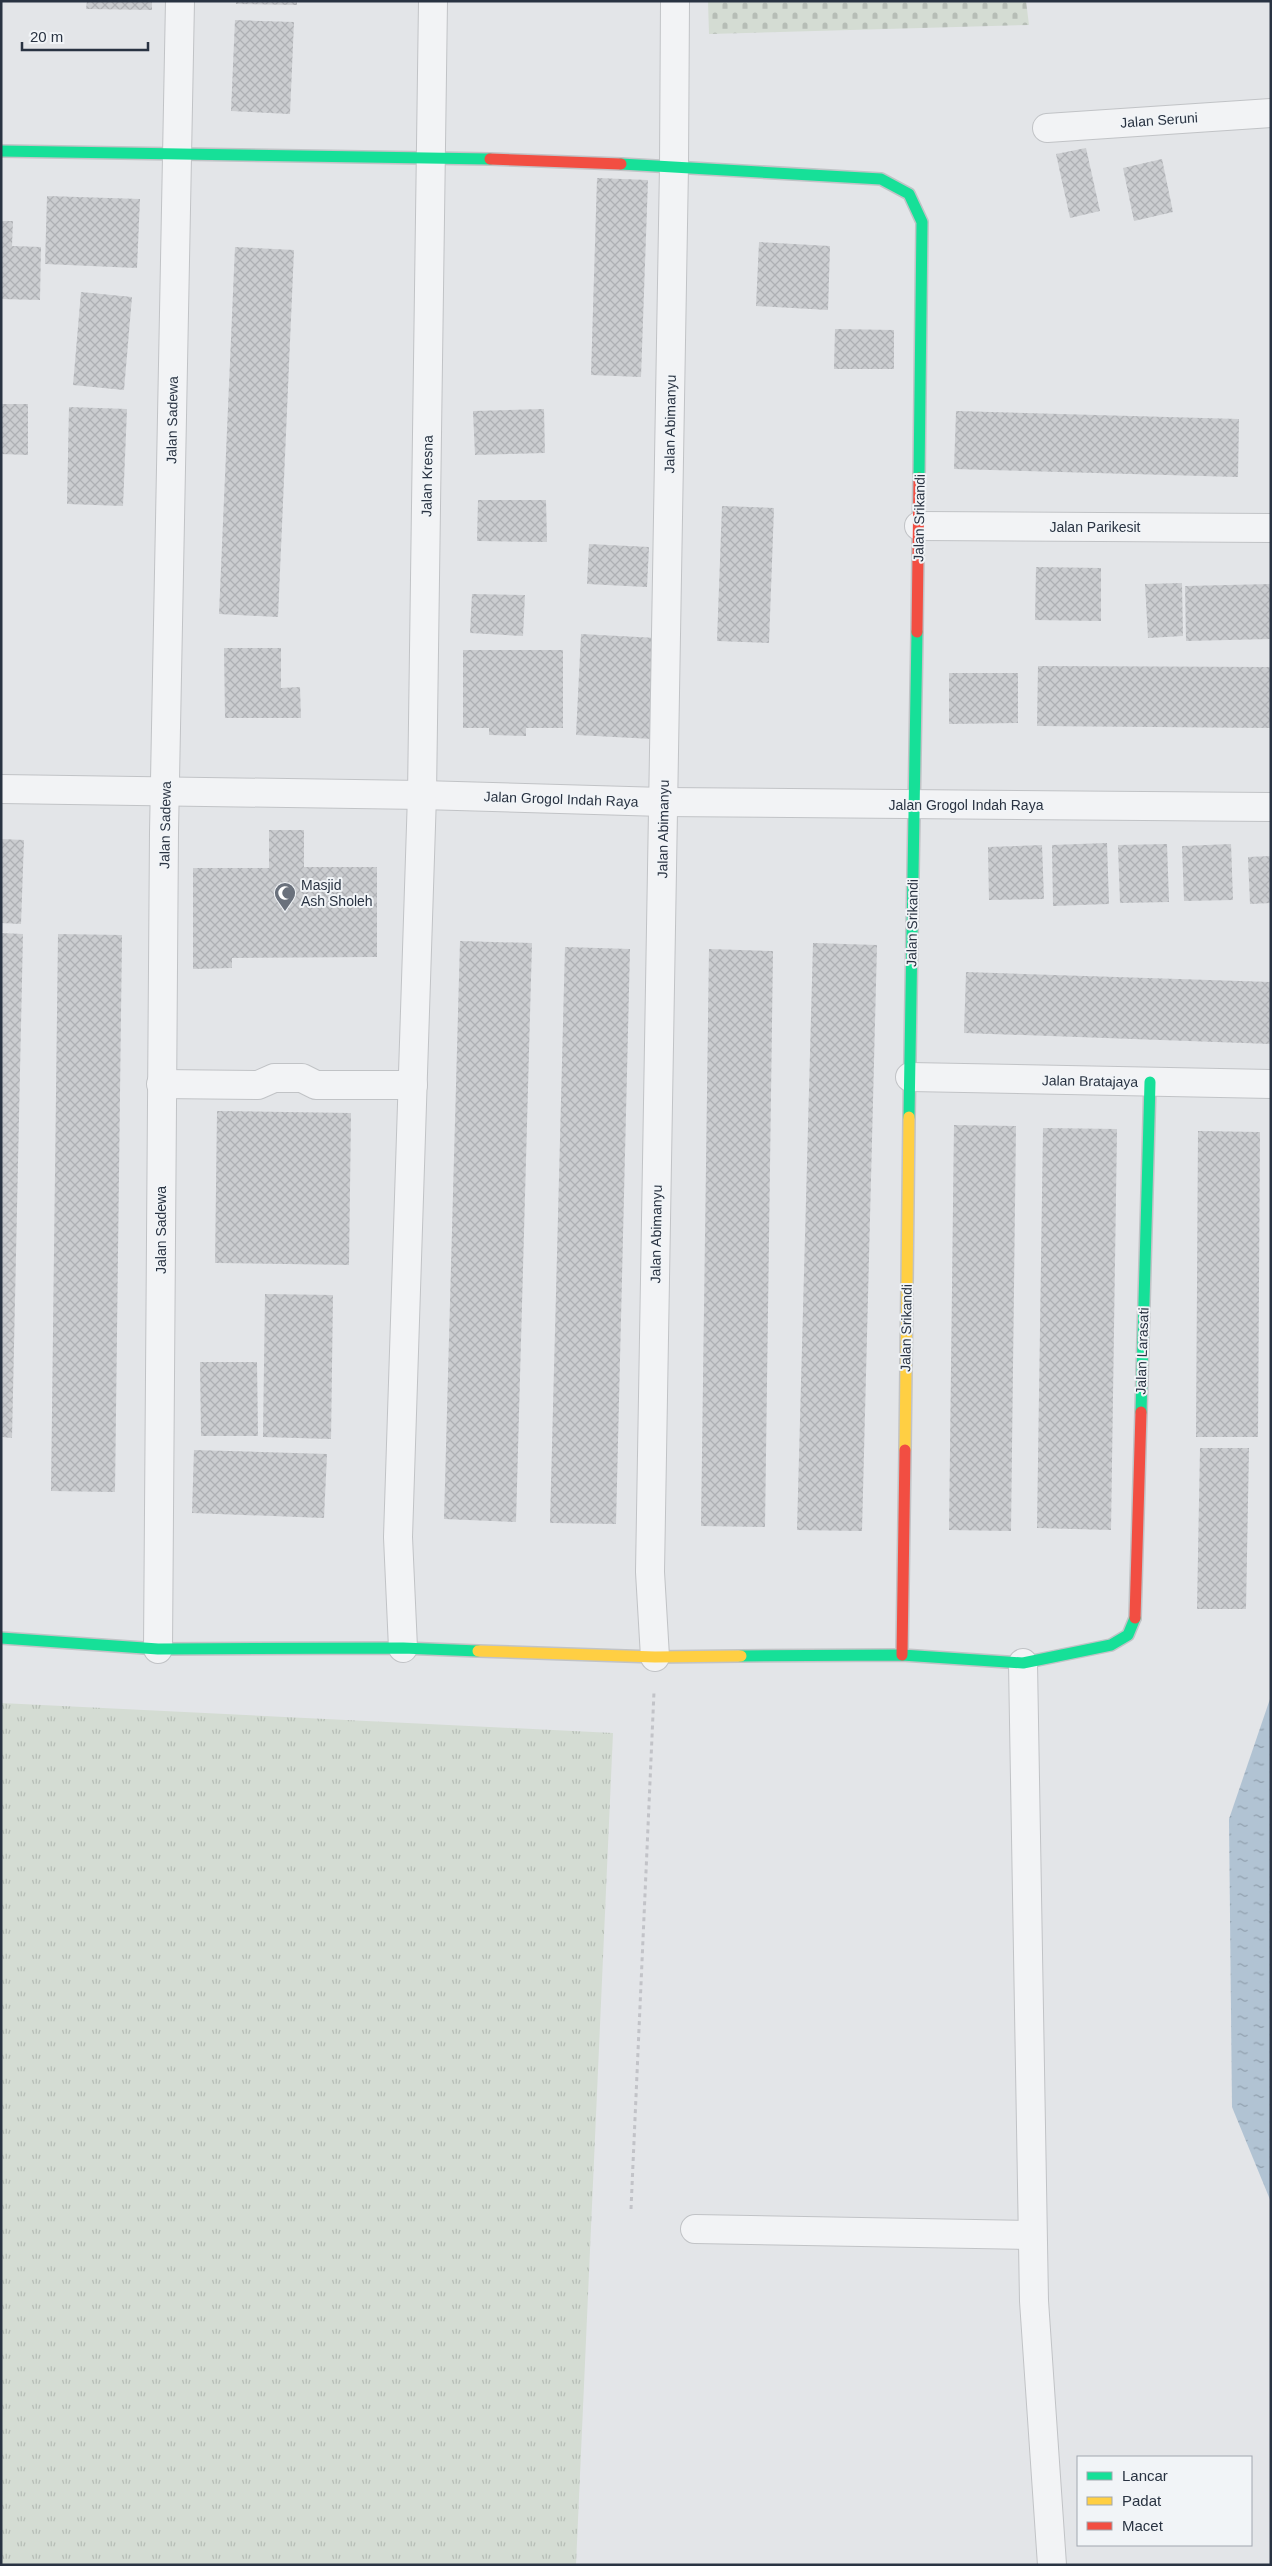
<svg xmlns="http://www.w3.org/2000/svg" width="1272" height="2566" font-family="Arial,sans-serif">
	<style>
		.grass { fill: url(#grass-tufts) }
		.cemetery { fill: url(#cemetery-stones) }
		.water { fill: url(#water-ripples) }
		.building { fill: url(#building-cross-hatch) }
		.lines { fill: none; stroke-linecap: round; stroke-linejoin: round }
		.street-casing { stroke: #c1c3c6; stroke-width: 30 }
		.fast-casing { stroke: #c1c3c6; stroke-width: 14 }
		.slow-casing { stroke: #c1c3c6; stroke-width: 14 }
		.jam-casing { stroke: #c1c3c6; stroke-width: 14 }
		.path { stroke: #c2c3c8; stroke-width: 3; stroke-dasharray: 4 4; stroke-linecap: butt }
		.street { stroke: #f2f3f5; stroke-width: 28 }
		.fast { stroke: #16e098; stroke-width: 11 }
		.slow { stroke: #ffcf43; stroke-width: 11 }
		.jam { stroke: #f24e42; stroke-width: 11 }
		.labels { text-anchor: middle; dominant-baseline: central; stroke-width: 4; stroke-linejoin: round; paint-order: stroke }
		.street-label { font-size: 14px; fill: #293342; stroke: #f1f4f7 }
		.poi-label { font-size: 14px; fill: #293342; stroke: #f1f4f7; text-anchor: start }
	</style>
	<defs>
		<pattern id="grass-tufts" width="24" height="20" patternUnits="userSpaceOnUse" patternTransform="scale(1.25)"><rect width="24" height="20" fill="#d4dcd3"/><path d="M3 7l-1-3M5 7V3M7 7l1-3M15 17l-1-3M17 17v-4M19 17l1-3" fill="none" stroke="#b6bdb6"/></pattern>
		<pattern id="cemetery-stones" width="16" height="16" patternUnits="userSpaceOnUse" patternTransform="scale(1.25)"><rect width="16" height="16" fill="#d4dcd3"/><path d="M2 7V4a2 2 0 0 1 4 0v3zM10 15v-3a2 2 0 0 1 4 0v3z" fill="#b6bdb6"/></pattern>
		<pattern id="water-ripples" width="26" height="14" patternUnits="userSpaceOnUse" patternTransform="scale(1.25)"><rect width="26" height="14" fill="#b1c3d3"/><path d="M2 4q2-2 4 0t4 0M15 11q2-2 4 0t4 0" fill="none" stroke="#909fad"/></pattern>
		<pattern id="building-cross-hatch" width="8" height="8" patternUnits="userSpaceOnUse" patternTransform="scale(1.25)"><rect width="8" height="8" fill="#cbcdd0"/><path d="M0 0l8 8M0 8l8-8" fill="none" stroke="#aeb0b4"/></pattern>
	</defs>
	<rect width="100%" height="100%" fill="#e3e5e8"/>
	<polygon class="grass" points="1,1703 613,1733 576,2565 1,2565"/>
	<polygon class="cemetery" points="708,1 1026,1 1029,25 709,34"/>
	<polygon class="water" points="1271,1696 1271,2202 1232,2107 1229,1819"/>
	<g class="building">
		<polygon points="87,1 152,1 152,10 86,9"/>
		<polygon points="236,1 297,1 297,5 236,4"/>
		<polygon points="235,20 294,22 290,114 231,111"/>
		<polygon points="1086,148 1100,211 1070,218 1056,154"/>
		<polygon points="1162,159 1173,212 1134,221 1123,168"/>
		<polygon points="597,178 648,180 641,377 591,375"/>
		<polygon points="47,196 140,199 137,268 45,264"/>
		<polygon points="1,221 13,221 12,246 41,247 40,300 1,299"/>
		<polygon points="759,242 830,246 828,310 756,306"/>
		<polygon points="235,247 294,250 278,617 219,614"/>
		<polygon points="81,292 132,297 124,390 73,385"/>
		<polygon points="835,329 894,330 894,369 834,369"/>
		<polygon points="1,404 28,404 28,455 1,454"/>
		<polygon points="69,407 127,409 123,506 67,504"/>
		<polygon points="544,409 545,453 475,455 473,411"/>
		<polygon points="956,411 1239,419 1238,477 954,469"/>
		<polygon points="478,500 546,500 547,542 477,541"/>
		<polygon points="722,506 774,508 769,643 717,641"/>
		<polygon points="589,544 649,547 647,587 587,584"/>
		<polygon points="1036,567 1101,568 1101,621 1035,620"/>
		<polygon points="1182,583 1183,636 1148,638 1145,584"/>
		<polygon points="1271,584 1271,639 1186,641 1185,586"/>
		<polygon points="472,594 525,595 523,636 470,633"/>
		<polygon points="581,634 657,638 653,739 576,735"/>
		<polygon points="224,648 281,648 281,688 300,687 301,718 225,718"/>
		<polygon points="463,650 563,650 563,728 526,728 526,736 489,735 489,728 463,728"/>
		<polygon points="1038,666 1271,667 1271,728 1037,726"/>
		<polygon points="949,673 1018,673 1018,723 949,724"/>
		<polygon points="269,830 304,830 304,867 377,867 377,957 232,958 232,968 193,969 193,868 269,868"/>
		<polygon points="1,839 24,840 21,924 1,923"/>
		<polygon points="1107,843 1109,904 1053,906 1052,845"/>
		<polygon points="1167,844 1169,902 1120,903 1118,845"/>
		<polygon points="1231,844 1233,900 1184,901 1182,846"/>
		<polygon points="1042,845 1044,899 989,900 988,847"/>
		<polygon points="1271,856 1271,903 1250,904 1248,857"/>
		<polygon points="1,933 23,934 12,1438 1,1437"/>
		<polygon points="58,934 122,935 115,1492 51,1491"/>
		<polygon points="460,941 532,943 516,1522 444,1519"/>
		<polygon points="813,943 877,945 862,1531 797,1530"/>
		<polygon points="565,947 630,949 616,1524 550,1523"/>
		<polygon points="709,949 773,951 765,1527 701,1526"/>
		<polygon points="966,972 1271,982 1271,1044 964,1033"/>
		<polygon points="217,1111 351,1113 349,1265 215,1263"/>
		<polygon points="954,1125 1016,1126 1011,1531 949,1530"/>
		<polygon points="1043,1128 1117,1129 1111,1530 1037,1528"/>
		<polygon points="1198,1131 1260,1132 1258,1437 1196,1437"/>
		<polygon points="265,1294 333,1295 331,1439 263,1437"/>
		<polygon points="200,1362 257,1362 258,1436 201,1436"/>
		<polygon points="1200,1448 1249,1448 1246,1609 1197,1609"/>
		<polygon points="194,1450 327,1454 324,1518 192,1513"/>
	</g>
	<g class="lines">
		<g class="street-casing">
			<g id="street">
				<polyline points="1047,128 1271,113"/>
				<polyline points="919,526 1271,528"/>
				<polyline points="1,789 422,795 663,802 1271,807"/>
				<polyline points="910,1077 1271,1084"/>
				<polyline points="161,1084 258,1085 274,1078 302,1078 316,1085 413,1085"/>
				<polyline points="403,1648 398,1537 422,795 433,1"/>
				<polyline points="158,1649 164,832 180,1"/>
				<polyline points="655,1657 650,1572 674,166 675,1"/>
				<polyline points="1023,1663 1034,2301 1052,2565"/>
				<polyline points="695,2229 1032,2235"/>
			</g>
		</g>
		<g class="fast-casing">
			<g id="fast">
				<polyline points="1,151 490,159"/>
				<polyline points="621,164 881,179 909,194 922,222 919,478"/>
				<polyline points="909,1117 917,632"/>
				<polyline points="1141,1412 1150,1082"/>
				<polyline points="1,1638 158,1649 403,1648 478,1651"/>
				<polyline points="741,1656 902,1655 1023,1663 1111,1645 1128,1635 1135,1618"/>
			</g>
		</g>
		<g class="slow-casing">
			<g id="slow">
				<polyline points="905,1450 909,1117"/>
				<polyline points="478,1651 655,1657 741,1656"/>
			</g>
		</g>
		<g class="jam-casing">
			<g id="jam">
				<polyline points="490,159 621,164"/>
				<polyline points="917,632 919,478"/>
				<polyline points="1135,1618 1141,1412"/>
				<polyline points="902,1655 905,1450"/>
			</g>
		</g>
		<polyline class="path" points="631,2209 654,1692"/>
		<use href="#street" class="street"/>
		<use href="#fast" class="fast"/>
		<use href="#slow" class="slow"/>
		<use href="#jam" class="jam"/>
	</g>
	<defs>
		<g id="mosque-pin" transform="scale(1.125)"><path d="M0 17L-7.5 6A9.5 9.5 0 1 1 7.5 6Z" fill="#6a717c" stroke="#f1f4f7"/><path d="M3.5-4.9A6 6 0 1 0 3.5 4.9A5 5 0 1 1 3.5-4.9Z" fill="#fff"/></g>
	</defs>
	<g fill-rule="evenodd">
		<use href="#mosque-pin" x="285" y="893"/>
	</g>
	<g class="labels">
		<g class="street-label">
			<text transform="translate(1159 120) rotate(-4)">Jalan Seruni</text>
			<text transform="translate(172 420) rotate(-89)">Jalan Sadewa</text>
			<text transform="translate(670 424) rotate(-89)">Jalan Abimanyu</text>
			<text transform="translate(427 476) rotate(-89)">Jalan Kresna</text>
			<text transform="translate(919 518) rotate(-89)">Jalan Srikandi</text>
			<text x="1095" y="527">Jalan Parikesit</text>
			<text transform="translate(561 799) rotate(2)">Jalan Grogol Indah Raya</text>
			<text x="966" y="805">Jalan Grogol Indah Raya</text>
			<text transform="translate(165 825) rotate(-89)">Jalan Sadewa</text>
			<text transform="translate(663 829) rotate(-89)">Jalan Abimanyu</text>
			<text transform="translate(912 923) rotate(-89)">Jalan Srikandi</text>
			<text transform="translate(1090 1081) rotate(1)">Jalan Bratajaya</text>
			<text transform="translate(161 1230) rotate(-90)">Jalan Sadewa</text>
			<text transform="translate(656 1234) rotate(-89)">Jalan Abimanyu</text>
			<text transform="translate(906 1328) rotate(-89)">Jalan Srikandi</text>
			<text transform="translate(1142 1351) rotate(-88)">Jalan Larasati</text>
		</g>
		<g class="poi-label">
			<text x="301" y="885">Masjid<tspan x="301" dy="16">Ash Sholeh</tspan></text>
		</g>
	</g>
	<rect width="1272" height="2566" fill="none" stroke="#293342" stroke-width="5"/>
	<rect x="1077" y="2456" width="175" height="90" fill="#f1f4f7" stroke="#a1a7af"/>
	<rect x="1087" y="2472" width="25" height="8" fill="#16e098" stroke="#a1a7af"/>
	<text x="1122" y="2481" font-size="15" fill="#293342">Lancar</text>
	<rect x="1087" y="2497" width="25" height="8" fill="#ffcf43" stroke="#a1a7af"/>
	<text x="1122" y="2506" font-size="15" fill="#293342">Padat</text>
	<rect x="1087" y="2522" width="25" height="8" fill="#f24e42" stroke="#a1a7af"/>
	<text x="1122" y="2531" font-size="15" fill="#293342">Macet</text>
	<path d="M22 42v8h126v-8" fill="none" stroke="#293342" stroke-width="2.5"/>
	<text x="30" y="42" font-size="15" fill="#293342" stroke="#f1f4f7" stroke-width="4" paint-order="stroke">20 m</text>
</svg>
